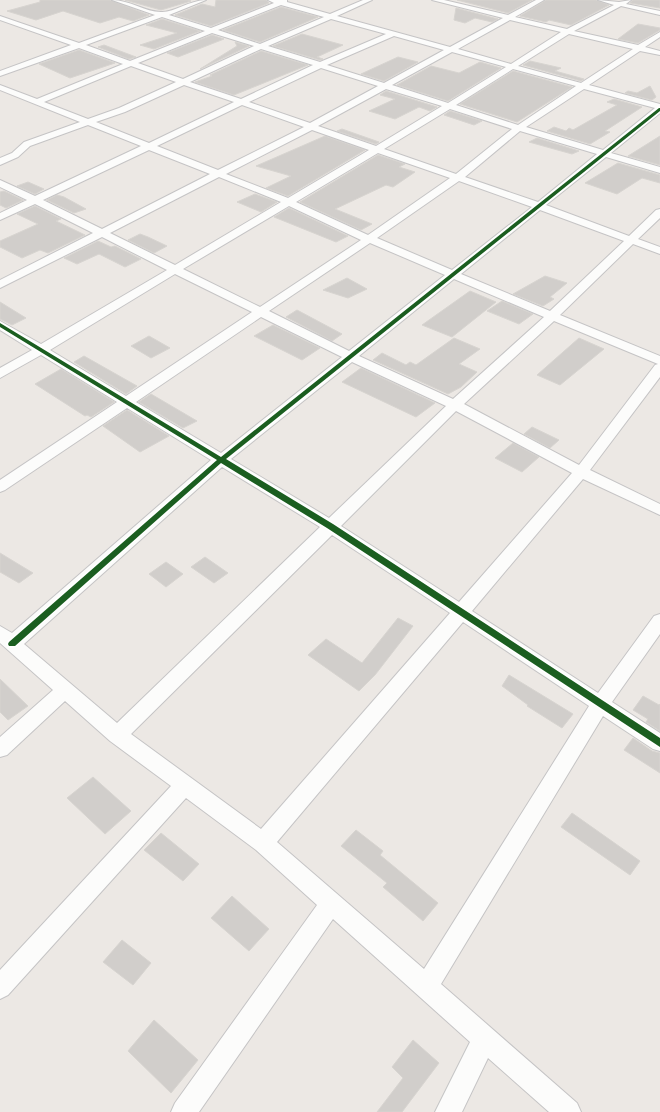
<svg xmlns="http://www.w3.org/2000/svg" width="660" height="1112" font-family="'Golos Text',sans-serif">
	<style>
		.building { fill: #d1cecb; stroke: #d7d4d0 }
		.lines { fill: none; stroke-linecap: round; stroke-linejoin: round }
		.minor-casing { stroke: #c5c4c5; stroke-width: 2 }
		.minor { fill: #fcfcfb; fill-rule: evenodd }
		.cycleway-casing { stroke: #fff; stroke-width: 3 }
		.cycleway { fill: #1b5e20; fill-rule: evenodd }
	</style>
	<rect width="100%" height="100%" fill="#ece8e4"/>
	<g class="building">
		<polygon points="40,0 110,0 149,15 133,21 119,17 100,23 63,11 36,20 7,11 40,2"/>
		<polygon points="125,0 188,0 191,1 161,10"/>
		<polygon points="216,0 266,0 269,3 211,26 175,15 202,4 215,7"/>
		<polygon points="457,0 532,0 508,13"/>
		<polygon points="546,0 596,0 609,5 571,25 549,20 546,22 520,16"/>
		<polygon points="633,0 660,0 660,8 630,3"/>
		<polygon points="281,7 318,17 260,42 223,30"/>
		<polygon points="456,8 498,19 492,22 475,18 465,23 454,20"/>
		<polygon points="162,19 200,31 154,49 140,45 177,33 146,25"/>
		<polygon points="638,24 660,28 660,30 638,43 618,39"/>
		<polygon points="302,34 343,45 317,57 323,59 320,60 273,46"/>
		<polygon points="212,35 224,39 178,57 167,53"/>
		<polygon points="235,42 249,46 200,69 237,46"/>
		<polygon points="104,45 136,57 129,59 98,47"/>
		<polygon points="79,50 115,63 70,78 39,64"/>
		<polygon points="261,51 308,65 234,95 195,82 212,76 210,75"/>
		<polygon points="398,57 418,62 384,81 361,74"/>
		<polygon points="530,61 561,68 555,71 584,79 581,81 523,65"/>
		<polygon points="480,62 501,68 448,101 397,85 431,66 459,73"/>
		<polygon points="513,71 572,87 517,122 460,104"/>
		<polygon points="650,86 656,97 652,100 625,93 628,91 637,93"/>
		<polygon points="386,91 437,107 430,111 419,107 395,119 369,111 395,99 380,95"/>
		<polygon points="614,99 642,107 605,131 610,132 590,144 547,131 554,127 566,131 569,128 573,130 617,105 607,102"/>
		<polygon points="450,111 482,121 474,125 444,115"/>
		<polygon points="342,129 379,142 376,144 337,131"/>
		<polygon points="325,136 365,150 288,196 266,188 291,176 256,166"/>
		<polygon points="660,136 660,165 628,156"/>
		<polygon points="537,138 579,151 572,154 529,142"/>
		<polygon points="378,155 405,164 399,167 415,172 393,187 386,185 335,209 372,224 361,230 300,202"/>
		<polygon points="618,163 660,175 660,183 642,178 617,194 585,183"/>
		<polygon points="28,182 44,189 35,194 17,186"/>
		<polygon points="4,191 23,200 6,208 0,205 0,192"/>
		<polygon points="255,194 277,202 261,212 237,202"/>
		<polygon points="57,195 64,197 86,209 74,213 47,200"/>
		<polygon points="35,206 61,219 56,221 85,235 48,253 40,250 22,258 0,247 0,241 38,224 17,214"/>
		<polygon points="289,208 348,236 336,242 274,217"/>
		<polygon points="140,234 148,237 167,246 154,253 128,240"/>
		<polygon points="98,241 111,247 115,246 141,259 125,267 99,254 77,264 64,258"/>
		<polygon points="545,276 567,283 550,297 554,299 543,306 513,294"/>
		<polygon points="347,278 367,289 348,298 323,290"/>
		<polygon points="470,291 496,302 452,337 422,325"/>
		<polygon points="502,301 533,314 519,324 487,311"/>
		<polygon points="0,302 26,318 12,325 0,319"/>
		<polygon points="297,310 342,334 332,341 286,317"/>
		<polygon points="273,325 320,348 302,360 254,336"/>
		<polygon points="149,336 170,348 151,358 131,346"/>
		<polygon points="454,338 480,349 459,364 477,372 461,387 448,394 373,360 382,353 406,365 410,362 416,365"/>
		<polygon points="579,338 604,349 560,385 537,375"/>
		<polygon points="84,356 137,386 126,394 74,362"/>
		<polygon points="361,368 435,403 416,417 342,382"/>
		<polygon points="61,369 114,402 91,417 87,415 85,416 35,384"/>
		<polygon points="151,394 197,421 183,428 139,402"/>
		<polygon points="127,410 169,436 140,452 103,426"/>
		<polygon points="532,427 559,440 550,448 524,434"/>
		<polygon points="513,443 539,457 522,472 495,458"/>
		<polygon points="0,553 33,573 19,583 0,572"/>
		<polygon points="205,557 228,573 214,583 191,567"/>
		<polygon points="166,562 183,574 166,587 149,574"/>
		<polygon points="398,618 413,626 375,675 359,691 308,655 326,639 362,663"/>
		<polygon points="509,675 573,714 562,728 527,706 528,705 502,686"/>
		<polygon points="0,679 28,706 8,720 0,712"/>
		<polygon points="643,696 659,705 660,704 660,731 646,722 648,719 633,710"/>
		<polygon points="633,738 652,751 660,753 660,773 624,750"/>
		<polygon points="93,777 131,811 105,834 67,798"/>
		<polygon points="572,813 640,861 630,875 561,827"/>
		<polygon points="356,830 383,851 380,855 438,903 423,921 383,887 387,883 341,846"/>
		<polygon points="161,833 199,864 183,881 144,850"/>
		<polygon points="232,896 269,929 249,951 211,918"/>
		<polygon points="122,940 151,963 133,985 103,962"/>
		<polygon points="154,1020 198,1060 171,1093 128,1051"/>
		<polygon points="413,1040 439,1063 402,1112 377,1112 403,1078 392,1067"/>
	</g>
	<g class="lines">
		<g class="minor-casing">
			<path id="minor" d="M112,0C130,0 145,12 161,12C173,13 190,0 206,0L169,15L211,28L274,3L268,0H287V2L330,14L363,0H372L337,16L450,47L503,18L432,0H444L508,15L536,0H544L515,17L567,29L614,5L598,0L619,2L631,0L626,4L660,11V15L621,6L574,31L638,45L660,32V37L645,47L660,51V55L640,51L589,85L660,104V113L611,153L660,167V173L606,157L546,205L629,236L656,210L660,209V218L638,239L660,247V254L633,244L560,315L660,356V377L590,470L660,504V515L583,479L472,611L598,693L654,616L660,614V634L612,702L660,733V751L653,749L603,716L441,984L577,1103L581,1112H549L488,1058L462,1112H435L470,1042L333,919L199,1112H171L175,1103L317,905L256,850L186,798L8,995L0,999V970L171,786L110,741L65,701L7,755L0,757V737L53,690L0,643V626L12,633L211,460L127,408L5,490L0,492V480L117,402L41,355L0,378V368L32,350L0,330V321L41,344L167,270L102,237L0,288V280L93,233L35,204L0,220V213L27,200L0,187V180L35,196L141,146L88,125L30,146L18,157L0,165V158L12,153L24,142L80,122L0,90V85L37,99L123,64L79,48L0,76V71L71,45L0,20V16L79,43L155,15ZM281,5L324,17L260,44L218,30ZM162,17L205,31L130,61L86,45ZM331,19L386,34L320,62L268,46ZM510,20L561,32L511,64L458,49ZM212,33L254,46L183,79L138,63ZM569,34L633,49L581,83L518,66ZM394,36L444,50L384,83L327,65ZM261,49L313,65L241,99L190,82ZM452,52L506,67L448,103L392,85ZM131,66L176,82L119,108L88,119L44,102ZM321,68L378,86L310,123L249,102ZM513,69L576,86L518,125L456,105ZM184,85L234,102L149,143L96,122L125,112ZM386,89L442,106L376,146L318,126ZM584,89L655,108L603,150L526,127ZM242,105L304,127L218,170L157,146ZM450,109L512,129L456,174L384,149ZM312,130L369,150L288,198L226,174ZM520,131L597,154L538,202L465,177ZM149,150L210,174L102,229L43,200ZM378,153L450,178L368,235L296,202ZM219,177L281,202L175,265L110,233ZM459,181L532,207L452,270L377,238ZM289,206L361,240L260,307L183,269ZM540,210L624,241L550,311L461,274ZM370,243L445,275L349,351L269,311ZM175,274L252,312L126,396L50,350ZM454,279L544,317L453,399L359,356ZM261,317L342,357L221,453L136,402ZM554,321L658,364L655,365L579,465L464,404ZM352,362L446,406L329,518L231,459ZM456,411L572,473L459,602L341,526ZM222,467L320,527L117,723L24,644ZM332,535L450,613L261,829L131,734ZM463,622L589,706L424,969L277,842Z"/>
		</g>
		<use href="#minor" class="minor"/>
		<g class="cycleway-casing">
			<polygon id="cycleway" points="659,108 660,108 660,111 226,459 333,524 660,738 660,747 327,528 221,463 15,646 9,646 8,644 9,642 217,460 0,327 0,323 221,457"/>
		</g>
		<use href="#cycleway" class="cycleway"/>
	</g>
</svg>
